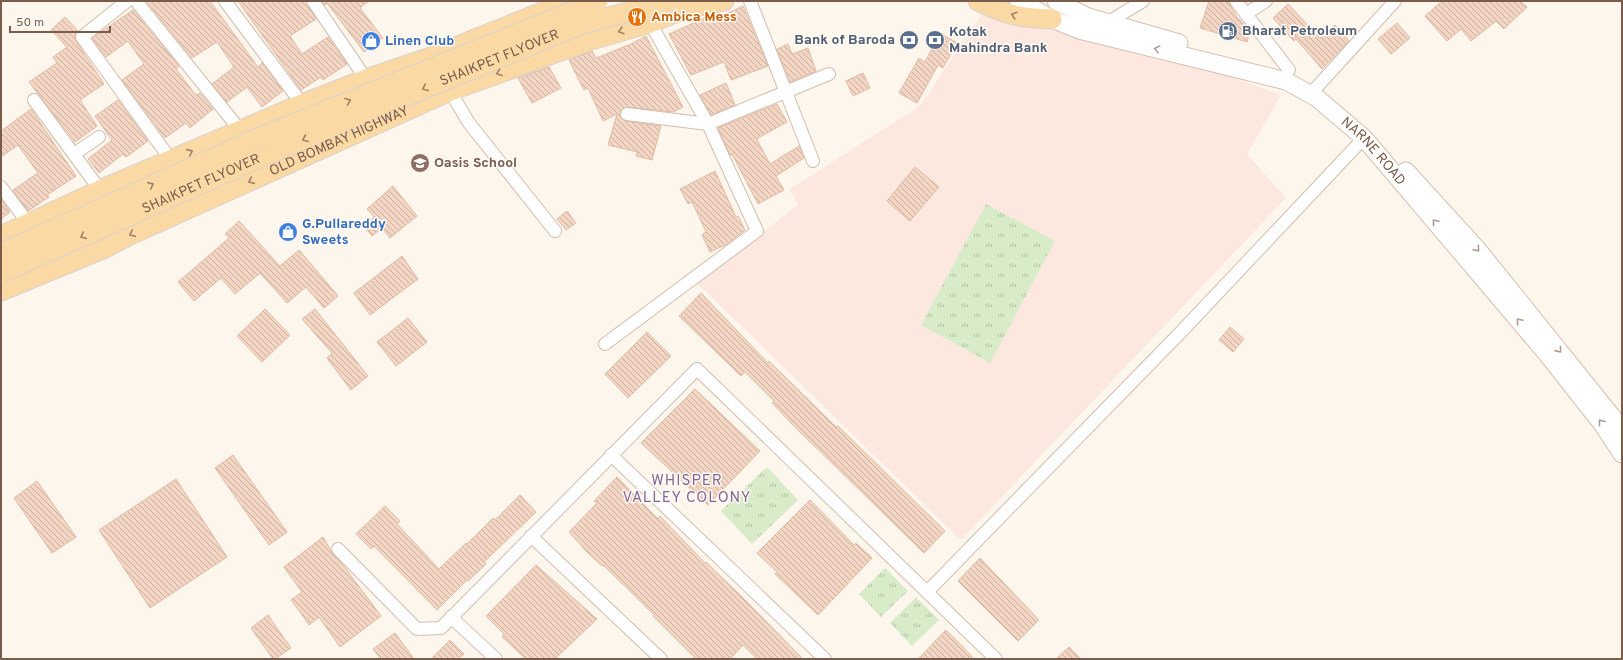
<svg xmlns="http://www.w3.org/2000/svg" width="1623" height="660" font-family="Overpass,sans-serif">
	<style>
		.commercial { fill: #fde8e0 }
		.grass { fill: url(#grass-tufts) }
		.building { fill: url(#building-back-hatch); stroke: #e6bba3 }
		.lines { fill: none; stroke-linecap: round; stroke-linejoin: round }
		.street-casing { stroke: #d1beb0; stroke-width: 14 }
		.secondary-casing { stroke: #d6c0b0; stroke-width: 19 }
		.primary-casing { stroke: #dad1cd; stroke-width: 21 }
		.street { stroke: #fff; stroke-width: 12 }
		.secondary { stroke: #fff; stroke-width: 17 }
		.primary { stroke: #fbd9a5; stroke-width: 19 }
		.primary-bridge-casing { stroke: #dad1cd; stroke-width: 21; stroke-linecap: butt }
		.primary-bridge { stroke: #fbd9a5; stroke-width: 19 }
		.oneway { stroke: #a18267 }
		.oneway2 { stroke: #af9d94 }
		.labels { text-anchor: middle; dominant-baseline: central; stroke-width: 3; stroke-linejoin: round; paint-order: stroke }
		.food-label { font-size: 14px; font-weight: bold; fill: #c56008; stroke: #fffaf3; text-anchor: start }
		.service-label { font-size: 14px; font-weight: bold; fill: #4e5e75; stroke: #fffaf3; text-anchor: start }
		.shop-label { font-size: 14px; font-weight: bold; fill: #366cbe; stroke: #fffaf3; text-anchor: start }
		.street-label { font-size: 14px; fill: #7a5c4d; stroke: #fffaf3 }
		.education-label { font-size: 14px; font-weight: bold; fill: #785e54; stroke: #fffaf3; text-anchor: start }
		.neighbourhood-label { font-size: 15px; letter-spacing: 1px; fill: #846695; stroke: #fffaf3 }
	</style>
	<defs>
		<pattern id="grass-tufts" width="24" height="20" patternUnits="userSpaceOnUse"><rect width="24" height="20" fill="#d8ecc9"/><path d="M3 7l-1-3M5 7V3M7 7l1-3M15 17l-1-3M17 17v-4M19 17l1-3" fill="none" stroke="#b4c2a5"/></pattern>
		<pattern id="building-back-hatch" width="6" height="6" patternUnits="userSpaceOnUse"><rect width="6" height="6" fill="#f3d5c3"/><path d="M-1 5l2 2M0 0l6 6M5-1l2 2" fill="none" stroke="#cab0a1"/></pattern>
	</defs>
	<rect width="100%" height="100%" fill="#fdf6ec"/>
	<polygon class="commercial" points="981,15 1176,56 1281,95 1247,154 1286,198 961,540 697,283 798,205 790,189 920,106"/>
	<g class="grass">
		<polygon points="986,204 1055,241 990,363 921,325"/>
		<polygon points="767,467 798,500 752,544 721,511"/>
		<polygon points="885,568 908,591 881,617 859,594"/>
		<polygon points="916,597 939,620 912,646 890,623"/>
	</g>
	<g class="building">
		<polygon points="146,1 210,1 258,67 262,63 283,91 262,107 247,87 227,102 212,84 234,67 217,42 192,58"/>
		<polygon points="238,1 306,1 316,19 290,36 302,54 328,37 347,64 323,80 321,77 301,90"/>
		<polygon points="322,1 369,1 360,8 383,38 364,52 327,3 325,5"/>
		<polygon points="1209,1 1224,1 1229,3 1237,17 1250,31 1247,42 1200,28"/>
		<polygon points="1442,1 1520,1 1527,7 1504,29 1496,21 1471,41 1461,29 1447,41 1425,16"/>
		<polygon points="1288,4 1320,38 1335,25 1349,41 1322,69 1296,39 1294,41 1273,18"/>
		<polygon points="743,6 768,66 731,80 724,62 691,75 669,34 707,17 709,22"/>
		<polygon points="133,10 179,66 176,69 195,94 197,95 200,93 213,109 190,128 186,123 165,138 122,80 144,64 128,41 106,57 92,38"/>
		<polygon points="65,17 78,31 75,35 76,41 104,84 80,100 97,126 75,142 29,82 57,63 53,57 67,47 51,30"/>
		<polygon points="1397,23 1410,38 1391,54 1378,39"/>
		<polygon points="940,33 957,43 943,68 938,65 917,103 899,93 919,58 925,62"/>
		<polygon points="646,36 683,107 673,112 628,107 621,110 620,117 626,121 661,126 652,160 636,156 637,152 608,145 617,114 603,121 588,88 584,90 569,60 592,51 596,58 631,44"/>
		<polygon points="788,44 792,54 808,48 816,71 790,82 777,49"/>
		<polygon points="549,67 561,88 532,103 518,78"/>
		<polygon points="863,73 870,88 853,96 846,81"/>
		<polygon points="726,83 735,105 711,115 700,95"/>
		<polygon points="118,100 148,141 126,157 123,154 99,173 88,159 112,140 95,116"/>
		<polygon points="777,104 787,122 758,138 757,140 770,164 799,146 804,158 776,176 784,190 758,204 732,154 730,155 718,128"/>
		<polygon points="31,109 76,176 47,195 49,197 28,211 13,190 38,173 18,145 1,157 1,131"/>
		<polygon points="915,167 939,187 910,221 887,201"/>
		<polygon points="715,171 736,217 738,216 745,230 727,244 710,252 702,235 706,232 692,202 688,204 680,189"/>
		<polygon points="393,186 417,216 390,238 382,228 372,236 364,226 374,217 367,209"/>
		<polygon points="1,199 10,212 1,219"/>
		<polygon points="567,211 576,223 566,230 557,219"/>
		<polygon points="239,221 280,266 299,250 338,296 324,308 306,287 287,303 260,273 235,294 221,278 194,301 178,282 229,238 225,234"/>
		<polygon points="402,256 418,279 370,315 354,293"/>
		<polygon points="701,293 768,363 769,361 836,427 838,426 945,531 924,553 793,425 772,403 774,401 745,372 741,376 679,316"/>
		<polygon points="265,309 290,335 262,362 237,336"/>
		<polygon points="315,309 368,376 351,390 327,358 332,353 302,319"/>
		<polygon points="408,318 427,342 396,366 377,342"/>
		<polygon points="1230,327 1244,339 1233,352 1219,340"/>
		<polygon points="647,332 671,356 628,398 605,374"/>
		<polygon points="695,389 760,451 708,505 641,443"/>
		<polygon points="233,455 287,532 269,545 215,468"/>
		<polygon points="617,477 658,519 660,516 705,563 706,562 743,598 803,659 757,659 743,645 730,659 696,659 653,616 654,615 632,593 603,565 602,566 587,552 569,532 597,503 594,501"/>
		<polygon points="176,479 227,557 150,608 99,530"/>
		<polygon points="37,481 76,537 52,553 14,498"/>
		<polygon points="520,495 536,512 484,562 486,564 468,581 467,580 437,610 374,546 371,549 356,534 385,506 400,521 397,524 439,569 466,543 467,544 493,518 495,520"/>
		<polygon points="810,500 854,545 856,543 872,558 818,615 775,574 777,572 757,553"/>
		<polygon points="323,537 333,554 343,565 381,616 340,647 319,617 309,625 300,612 291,600 302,592 284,567"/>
		<polygon points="980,558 1039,620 1018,641 958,581"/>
		<polygon points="536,565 597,619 555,659 526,659 502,637 504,634 486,616"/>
		<polygon points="268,615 291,648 275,659 273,659 251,628"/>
		<polygon points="946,630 961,645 974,659 918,659"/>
		<polygon points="395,633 414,659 381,659 373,649"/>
		<polygon points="450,640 464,654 458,659 431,659"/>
		<polygon points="1069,647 1081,659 1056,659"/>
	</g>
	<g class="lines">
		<g class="street-casing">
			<g id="street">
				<polyline points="127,1 82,37 171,160"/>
				<polyline points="136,1 240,130"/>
				<polyline points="225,1 302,104"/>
				<polyline points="313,1 366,79"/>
				<polyline points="750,1 813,161"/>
				<polyline points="1236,1 1289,70"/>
				<polyline points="1246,14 1266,1"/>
				<polyline points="1107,23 1143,1"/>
				<polyline points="1316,88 1395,1"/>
				<polyline points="450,91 469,123 555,231"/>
				<polyline points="34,100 100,190"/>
				<polyline points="627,114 708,124 829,74"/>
				<polyline points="74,154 99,137"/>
				<polyline points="1,187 29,224"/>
				<polyline points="605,344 757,231 708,124 650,23"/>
				<polyline points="611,455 825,659"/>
				<polyline points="531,536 661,659"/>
				<polyline points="338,549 417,629 441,628 697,369 996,659"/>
				<polyline points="927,592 1180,333 1364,138"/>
				<polyline points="451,617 496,659"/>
			</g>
		</g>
		<g class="secondary-casing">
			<g id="secondary">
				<path id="s1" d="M1019,1L1052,19L1079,30L1286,81L1317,98L1364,138L1547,354L1603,425L1622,454"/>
				<polyline points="1056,1 1088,17 1179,43"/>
				<polyline points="1406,171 1478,250 1622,429"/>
			</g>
		</g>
		<g class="primary-casing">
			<g id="primary">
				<path d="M978,1C1007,15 1020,18 1052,19"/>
				<polyline points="1,236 100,190 302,104 366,79 428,58 570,1"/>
				<path id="s2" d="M1,291L105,248L130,235L450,91L591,40L650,23L685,9L724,1"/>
			</g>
		</g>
		<use href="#street" class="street"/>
		<use href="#secondary" class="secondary"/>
		<use href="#primary" class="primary"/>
		<g class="primary-bridge-casing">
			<g id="primary-bridge">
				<polyline points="1,253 253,140 598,1"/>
				<path id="s3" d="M1,273L248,163L426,88L585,23L672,1"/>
			</g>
		</g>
		<use href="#primary-bridge" class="primary-bridge"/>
	</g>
	<defs><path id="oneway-chevron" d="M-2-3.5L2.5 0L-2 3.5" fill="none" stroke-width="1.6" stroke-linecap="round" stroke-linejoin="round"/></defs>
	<g class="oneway">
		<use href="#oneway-chevron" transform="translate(1014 15) rotate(-162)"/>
		<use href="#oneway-chevron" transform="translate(621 31) rotate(164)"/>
		<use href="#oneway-chevron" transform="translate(499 73) rotate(160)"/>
		<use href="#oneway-chevron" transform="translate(425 88) rotate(157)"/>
		<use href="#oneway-chevron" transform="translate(348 101) rotate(-22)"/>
		<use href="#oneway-chevron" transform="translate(305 139) rotate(157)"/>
		<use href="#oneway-chevron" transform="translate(190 152) rotate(-24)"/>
		<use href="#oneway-chevron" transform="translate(251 181) rotate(156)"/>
		<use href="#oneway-chevron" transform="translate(151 185) rotate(-24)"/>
		<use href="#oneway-chevron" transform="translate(132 234) rotate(155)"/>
		<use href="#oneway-chevron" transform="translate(83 236) rotate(156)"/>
	</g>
	<g class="oneway2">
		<use href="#oneway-chevron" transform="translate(1157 49) rotate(-166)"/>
		<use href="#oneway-chevron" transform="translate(1435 222) rotate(-130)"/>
		<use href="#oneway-chevron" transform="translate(1477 249) rotate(49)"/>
		<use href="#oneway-chevron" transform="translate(1519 321) rotate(-130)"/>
		<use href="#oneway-chevron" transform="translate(1559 350) rotate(51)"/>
		<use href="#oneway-chevron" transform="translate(1601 422) rotate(-127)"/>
	</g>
	<defs>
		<g id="restaurant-disc" transform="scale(1)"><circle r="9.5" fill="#e8710a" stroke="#fffaf3"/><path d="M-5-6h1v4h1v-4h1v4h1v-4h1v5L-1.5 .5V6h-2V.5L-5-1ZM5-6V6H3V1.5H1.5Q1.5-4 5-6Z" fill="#fff"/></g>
		<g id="fuel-disc" transform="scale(1)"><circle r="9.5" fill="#5c6f8a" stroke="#fffaf3"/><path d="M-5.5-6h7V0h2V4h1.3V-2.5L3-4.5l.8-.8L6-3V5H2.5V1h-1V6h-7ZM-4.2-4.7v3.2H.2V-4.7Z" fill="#fff"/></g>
		<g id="bank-disc" transform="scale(1)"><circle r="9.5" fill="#5c6f8a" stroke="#fffaf3"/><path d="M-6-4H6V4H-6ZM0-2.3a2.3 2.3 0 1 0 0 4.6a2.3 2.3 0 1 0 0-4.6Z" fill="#fff"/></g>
		<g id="shop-disc" transform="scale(1)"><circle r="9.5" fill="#3f7fe0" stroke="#fffaf3"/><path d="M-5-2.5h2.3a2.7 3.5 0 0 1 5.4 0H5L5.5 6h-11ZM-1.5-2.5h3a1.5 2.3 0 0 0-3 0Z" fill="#fff"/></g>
		<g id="school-disc" transform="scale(1)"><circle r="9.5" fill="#8d6e63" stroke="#fffaf3"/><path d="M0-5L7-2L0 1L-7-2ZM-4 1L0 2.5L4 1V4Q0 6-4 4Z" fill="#fff"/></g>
	</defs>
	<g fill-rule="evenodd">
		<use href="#restaurant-disc" x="637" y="17"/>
		<use href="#fuel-disc" x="1228" y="31"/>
		<use href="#bank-disc" x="909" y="40"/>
		<use href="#bank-disc" x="935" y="40"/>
		<use href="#shop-disc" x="371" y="41"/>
		<use href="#school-disc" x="420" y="163"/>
		<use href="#shop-disc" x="288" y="232"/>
	</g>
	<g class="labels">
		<g class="food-label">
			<text x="651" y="17">Ambica Mess</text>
		</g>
		<g class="service-label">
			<text x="1242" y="31">Bharat Petroleum</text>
			<text x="949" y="32">Kotak<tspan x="949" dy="16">Mahindra Bank</tspan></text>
			<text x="895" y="40" text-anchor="end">Bank of Baroda</text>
		</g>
		<g class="shop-label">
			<text x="385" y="41">Linen Club</text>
			<text x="302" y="224">G.Pullareddy<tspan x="302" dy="16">Sweets</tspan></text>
		</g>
		<g class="street-label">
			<text stroke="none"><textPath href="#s3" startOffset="543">SHAIKPET FLYOVER</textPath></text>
			<text stroke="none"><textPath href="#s2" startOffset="370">OLD BOMBAY HIGHWAY</textPath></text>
			<text stroke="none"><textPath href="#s1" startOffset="393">NARNE ROAD</textPath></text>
			<text stroke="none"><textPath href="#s3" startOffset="219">SHAIKPET FLYOVER</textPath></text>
		</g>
		<g class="education-label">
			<text x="434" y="163">Oasis School</text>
		</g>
		<g class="neighbourhood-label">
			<text x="687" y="481">WHISPER<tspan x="687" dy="17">VALLEY COLONY</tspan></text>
		</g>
	</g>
	<rect width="1623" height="660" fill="none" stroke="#7a5c4d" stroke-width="4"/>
	<path d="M10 26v6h100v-6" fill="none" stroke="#7a5c4d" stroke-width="2"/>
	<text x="16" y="26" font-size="12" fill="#7a5c4d" stroke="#fffaf3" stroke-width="3" paint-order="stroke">50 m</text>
</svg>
